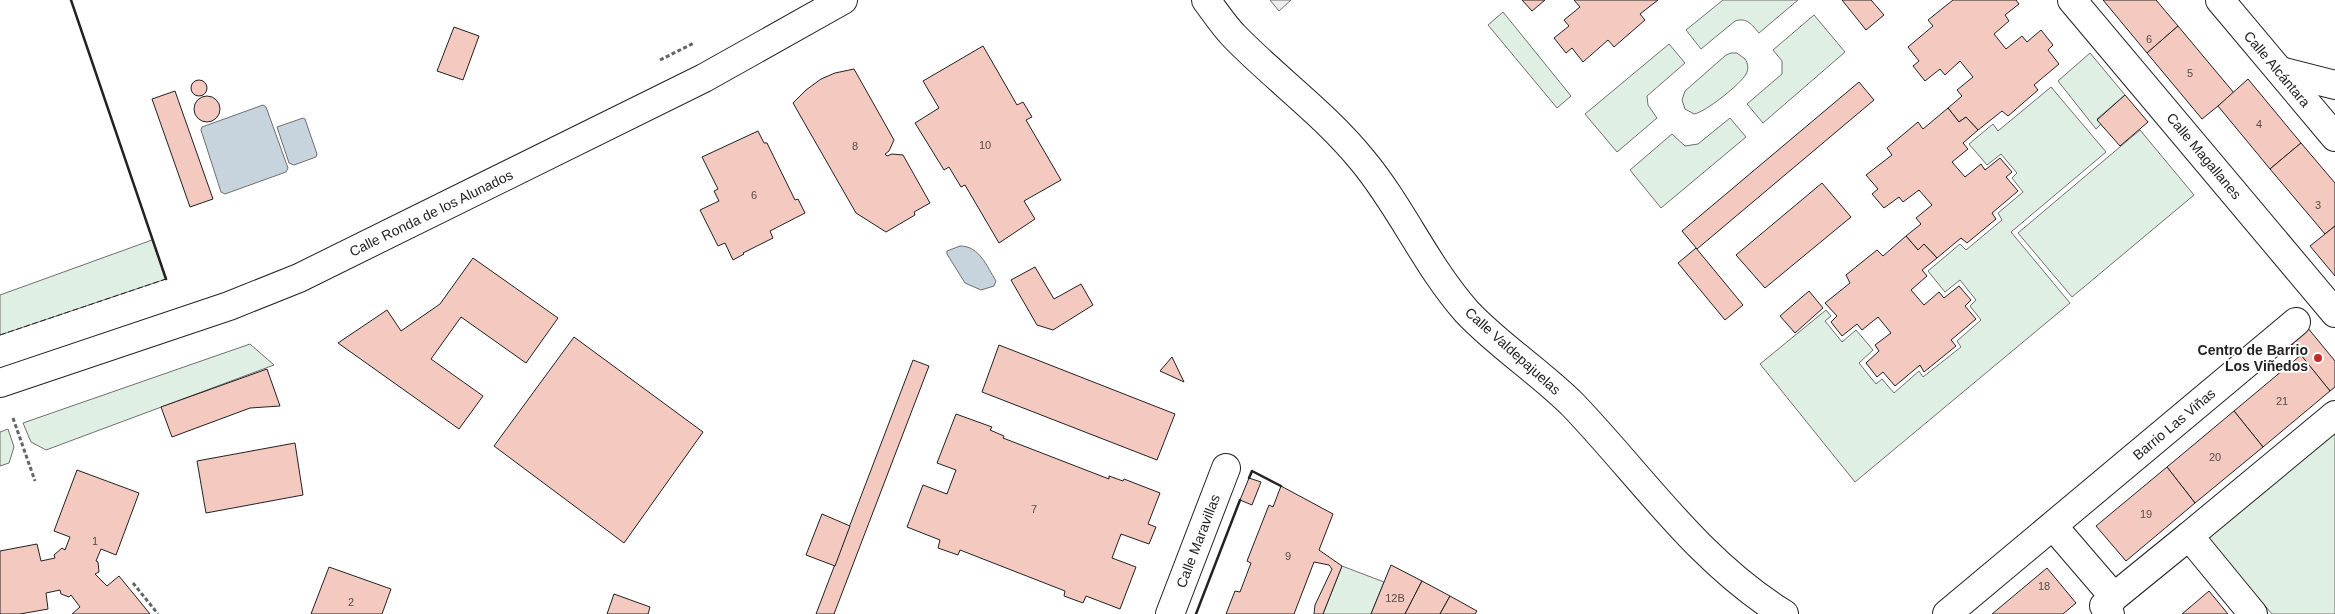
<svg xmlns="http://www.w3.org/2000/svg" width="2335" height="614" font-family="Helvetica,sans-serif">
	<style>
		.green { fill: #e0efe3; stroke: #6f6f6f }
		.parking { fill: #ededed; stroke: #6f6f6f }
		.water { fill: #c7d3dd; stroke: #6f6f6f }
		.building { fill: #f3c9c0; stroke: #222 }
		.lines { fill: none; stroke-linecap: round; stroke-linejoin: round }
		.street-casing { stroke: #222; stroke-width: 30 }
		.primary-casing { stroke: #222; stroke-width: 30 }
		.path { stroke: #646464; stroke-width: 3; stroke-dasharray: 4 2.5; stroke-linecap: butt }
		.street { stroke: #fff; stroke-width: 28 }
		.primary { stroke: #fff; stroke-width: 28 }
		.fence { stroke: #222; stroke-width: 1; stroke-dasharray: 6 2.5; stroke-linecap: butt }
		.wall { stroke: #222; stroke-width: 2.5 }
		.poi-dot { fill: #c62828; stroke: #fff; stroke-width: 2 }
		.labels { text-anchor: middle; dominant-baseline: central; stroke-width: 4; stroke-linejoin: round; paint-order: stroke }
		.number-label { font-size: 11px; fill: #564c4a }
		.street-label { font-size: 14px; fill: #222; stroke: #fff }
		.poi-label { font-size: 14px; font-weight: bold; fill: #222; stroke: #fff; text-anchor: end }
	</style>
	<rect width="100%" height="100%" fill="#fff"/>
	<g class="green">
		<path d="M1723,0H1798L1759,33C1752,25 1747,17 1735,21L1701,49L1686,30Z"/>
		<polygon points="1503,12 1571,96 1557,108 1488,25"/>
		<polygon points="1814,15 1845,52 1763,123 1747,104 1782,74 1782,61 1773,50"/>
		<polygon points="1669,44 1685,63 1647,96 1648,105 1657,118 1617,152 1585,114"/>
		<path d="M1731,53H1737L1745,59C1748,63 1749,69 1746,74C1741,84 1704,113 1694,114L1685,109L1682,100L1685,91L1726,55Z"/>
		<polygon points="2090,53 2125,95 2097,119 2101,124 2096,129 2058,81"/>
		<polygon points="2051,87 2106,152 2011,232 2070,303 1855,482 1760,364 1826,310 1831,316 1825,321 1842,342 1856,330 1873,350 1859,363 1876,384 1882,379 1894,393 1919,371 1923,377 1961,347 1957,341 1981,320 1970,306 1976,300 1960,280 1945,292 1928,271 1960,244 1966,250 2002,220 1998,213 2023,192 2012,178 2017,173 2001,154 1987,165 1969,144 1993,124 1998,131"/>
		<polygon points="1730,118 1746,137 1661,208 1630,170 1672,134 1685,146 1698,144"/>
		<polygon points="2140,130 2194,195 2072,297 2018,233"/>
		<polygon points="152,240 166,279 0,335 0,295"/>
		<polygon points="250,344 274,365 46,450 31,442 23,423"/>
		<polygon points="8,429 14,447 9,463 0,466 0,432"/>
		<polygon points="2335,431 2335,614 2272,614 2209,540 2209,536"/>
		<polygon points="1342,566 1384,582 1371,614 1323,614"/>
	</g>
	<polygon class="parking" points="1270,0 1291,0 1279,11"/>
	<g class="water">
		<polygon points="263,105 266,107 288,168 286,172 225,194 221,192 201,130 202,127"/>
		<polygon points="303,118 305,119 317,154 316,157 294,165 289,163 277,127"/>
		<path d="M960,246C980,246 987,267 996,281L994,286L981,290L965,283L947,254V251Z"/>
	</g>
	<g class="building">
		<polygon points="1522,0 1545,0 1532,11"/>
		<polygon points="1574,0 1658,0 1640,14 1645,20 1614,47 1608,40 1583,62 1572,48 1566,53 1554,38 1569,26 1564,20 1580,7"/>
		<polygon points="1842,0 1871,0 1884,15 1866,30"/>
		<polygon points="1953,0 2016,0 2019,4 2005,15 2009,21 1994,34 2006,49 2022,36 2027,42 2041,30 2053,45 2048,50 2059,64 2034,85 2038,90 2008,116 2002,111 1978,130 1966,117 1959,122 1948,108 1962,96 1957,90 1973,77 1960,61 1945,75 1940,69 1925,81 1913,66 1919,61 1908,47 1933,26 1928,20"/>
		<polygon points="2103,0 2156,0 2178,26 2147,53"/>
		<polygon points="2178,26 2234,93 2202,119 2147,53"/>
		<polygon points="454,27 479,36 463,80 437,71"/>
		<polygon points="983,46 1017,105 1023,102 1032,117 1026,120 1061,180 1024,201 1035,219 999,243 965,185 961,187 949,167 944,170 915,123 939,108 923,81"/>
		<polygon points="854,69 894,140 889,151 885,154 887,156 892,154 903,155 930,203 914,212 915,215 886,232 856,213 793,103 806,90 821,79 835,73"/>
		<polygon points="2248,79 2301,143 2270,169 2218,106"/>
		<circle cx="199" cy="88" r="8"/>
		<polygon points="1859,82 1874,100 1697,249 1682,231"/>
		<polygon points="175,91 213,199 190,207 152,99"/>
		<polygon points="2125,95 2148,122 2120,146 2097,120"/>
		<circle cx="207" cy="109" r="13"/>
		<polygon points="1948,108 1959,122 1966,117 1978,130 1963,143 1968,149 1952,162 1965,177 1981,164 1985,170 2000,158 2012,172 2006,177 2018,191 1992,213 1996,219 1967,243 1961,238 1937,258 1924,244 1918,250 1906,236 1921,224 1916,218 1932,205 1919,190 1903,202 1899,197 1884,208 1872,194 1878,189 1866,175 1892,155 1887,148 1918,122 1923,129"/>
		<polygon points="758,131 764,143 767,143 795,200 798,199 805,213 770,231 773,238 743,253 744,254 733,260 725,243 718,246 700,210 719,201 714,191 718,189 702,157"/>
		<polygon points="2301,143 2335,183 2335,226 2325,234 2270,169"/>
		<polygon points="1822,183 1851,217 1765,288 1736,255"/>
		<polygon points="2335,226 2335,276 2310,246"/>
		<polygon points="1906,236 1918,250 1924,244 1937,258 1922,270 1927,276 1911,290 1924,305 1939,292 1944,298 1959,286 1971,300 1965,306 1976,319 1951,340 1956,346 1924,372 1920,365 1895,386 1883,372 1877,377 1866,363 1879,351 1875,345 1891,333 1878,317 1862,330 1857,324 1842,336 1831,322 1837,316 1825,303 1850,283 1846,275 1877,250 1883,256"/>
		<polygon points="1696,248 1743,305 1725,320 1678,263"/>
		<polygon points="473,258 558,318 526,363 461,317 431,359 483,396 459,429 338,343 387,310 401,331 440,304"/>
		<polygon points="1035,267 1054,299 1081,284 1093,305 1053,330 1037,325 1011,280"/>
		<polygon points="1809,291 1823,308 1795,333 1780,316"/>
		<polygon points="2307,327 2335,361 2335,387 2330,391 2289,341"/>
		<polygon points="574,337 703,432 624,543 494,446"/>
		<polygon points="999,345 1175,414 1157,460 982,392"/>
		<polygon points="2301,355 2330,391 2263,447 2234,411"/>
		<polygon points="1172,357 1184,382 1160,371"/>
		<polygon points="913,360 929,366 834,614 816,614"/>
		<polygon points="267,369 280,406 250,408 172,437 161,407"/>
		<polygon points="2234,411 2263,447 2195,503 2167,467"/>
		<polygon points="956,414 992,427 990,430 1004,436 1003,438 1109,479 1109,476 1123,481 1124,479 1160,493 1148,524 1156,527 1149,544 1121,534 1112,558 1136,567 1120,609 1086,596 1083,603 1064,596 1065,591 960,550 958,555 938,548 940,540 907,527 923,485 947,494 956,470 937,463"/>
		<polygon points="295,443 303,495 206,513 197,461"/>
		<polygon points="2167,467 2195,503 2126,561 2096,526"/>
		<polygon points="77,470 139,493 116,555 101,549 96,561 98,562 99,572 95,574 107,586 119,576 150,614 72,614 80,607 71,595 69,597 61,594 60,590 46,593 48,609 20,614 0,614 0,551 37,544 41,561 55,558 54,555 62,548 65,550 70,537 54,531"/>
		<polygon points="1249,478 1261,482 1252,505 1240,500"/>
		<polygon points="1281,486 1333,514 1319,550 1342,566 1323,614 1314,614 1315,605 1332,569 1329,565 1314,562 1294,614 1226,614 1235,591 1240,592 1251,563 1247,561 1269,505 1273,507"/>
		<polygon points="822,514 850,526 835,566 806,555"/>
		<polygon points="1391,565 1422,581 1405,614 1371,614"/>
		<polygon points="329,567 391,589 382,614 311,614"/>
		<polygon points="2047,568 2076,603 2063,614 1992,614"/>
		<polygon points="1422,581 1450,596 1440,614 1405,614"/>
		<polygon points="2209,591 2228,614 2182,614"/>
		<polygon points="614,594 650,607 648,614 607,614"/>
		<polygon points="1450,596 1477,611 1475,614 1440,614"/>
	</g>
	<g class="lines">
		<g class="street-casing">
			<g id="street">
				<path d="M1206,0C1215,12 1224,26 1235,37C1277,80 1325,114 1363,161C1402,208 1426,266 1467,312C1499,346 1540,372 1573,405C1642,477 1698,561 1784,614"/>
				<polyline points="2072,0 2335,313"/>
				<polyline points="2220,0 2335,137"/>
				<polyline points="2280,71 2335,85"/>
				<polyline points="2053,526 2114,597 2104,606 2110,614"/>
				<polyline points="2114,597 2189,536"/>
				<polyline points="1170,614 1226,468"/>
				<polyline points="1947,614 2296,322"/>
				<polyline points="2253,614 2189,536 2335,415"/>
			</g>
		</g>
		<g class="primary-casing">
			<polyline id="primary" points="0,383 229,306 299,278 704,78 843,0"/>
		</g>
		<g class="path">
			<polyline points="660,60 694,43"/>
			<polyline points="13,418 35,481"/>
			<polyline points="133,583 158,614"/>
		</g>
		<use href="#street" class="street"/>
		<use href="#primary" class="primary"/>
		<polyline class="fence" points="0,335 166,279"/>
		<g class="wall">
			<polyline points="71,0 166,279"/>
			<polyline points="1249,478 1252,471 1281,486"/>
			<polyline points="1196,614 1240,500"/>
		</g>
	</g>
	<circle class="poi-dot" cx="2318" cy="358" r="5"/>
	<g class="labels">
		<g class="number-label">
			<text x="2149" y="39">6</text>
			<text x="2190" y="73">5</text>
			<text x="2259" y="124">4</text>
			<text x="985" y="145">10</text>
			<text x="855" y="146">8</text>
			<text x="754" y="195">6</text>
			<text x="2318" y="205">3</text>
			<text x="2282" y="401">21</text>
			<text x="2215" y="457">20</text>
			<text x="1034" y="509">7</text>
			<text x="2146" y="514">19</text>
			<text x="95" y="541">1</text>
			<text x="1288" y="556">9</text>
			<text x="2044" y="586">18</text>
			<text x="1395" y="598">12B</text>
			<text x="351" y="602">2</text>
		</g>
		<g class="street-label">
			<text transform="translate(2277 69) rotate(50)">Calle Alcántara</text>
			<text transform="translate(2204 156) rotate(50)">Calle Magallanes</text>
			<text transform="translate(431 213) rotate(-26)">Calle Ronda de los Alunados</text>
			<text transform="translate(1513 351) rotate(42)">Calle Valdepajuelas</text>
			<text transform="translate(2174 424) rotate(-40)">Barrio Las Viñas</text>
			<text transform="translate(1198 541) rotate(-69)">Calle Maravillas</text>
		</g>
		<g class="poi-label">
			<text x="2308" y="350">Centro de Barrio<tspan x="2308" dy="16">Los Viñedos</tspan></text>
		</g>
	</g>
</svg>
